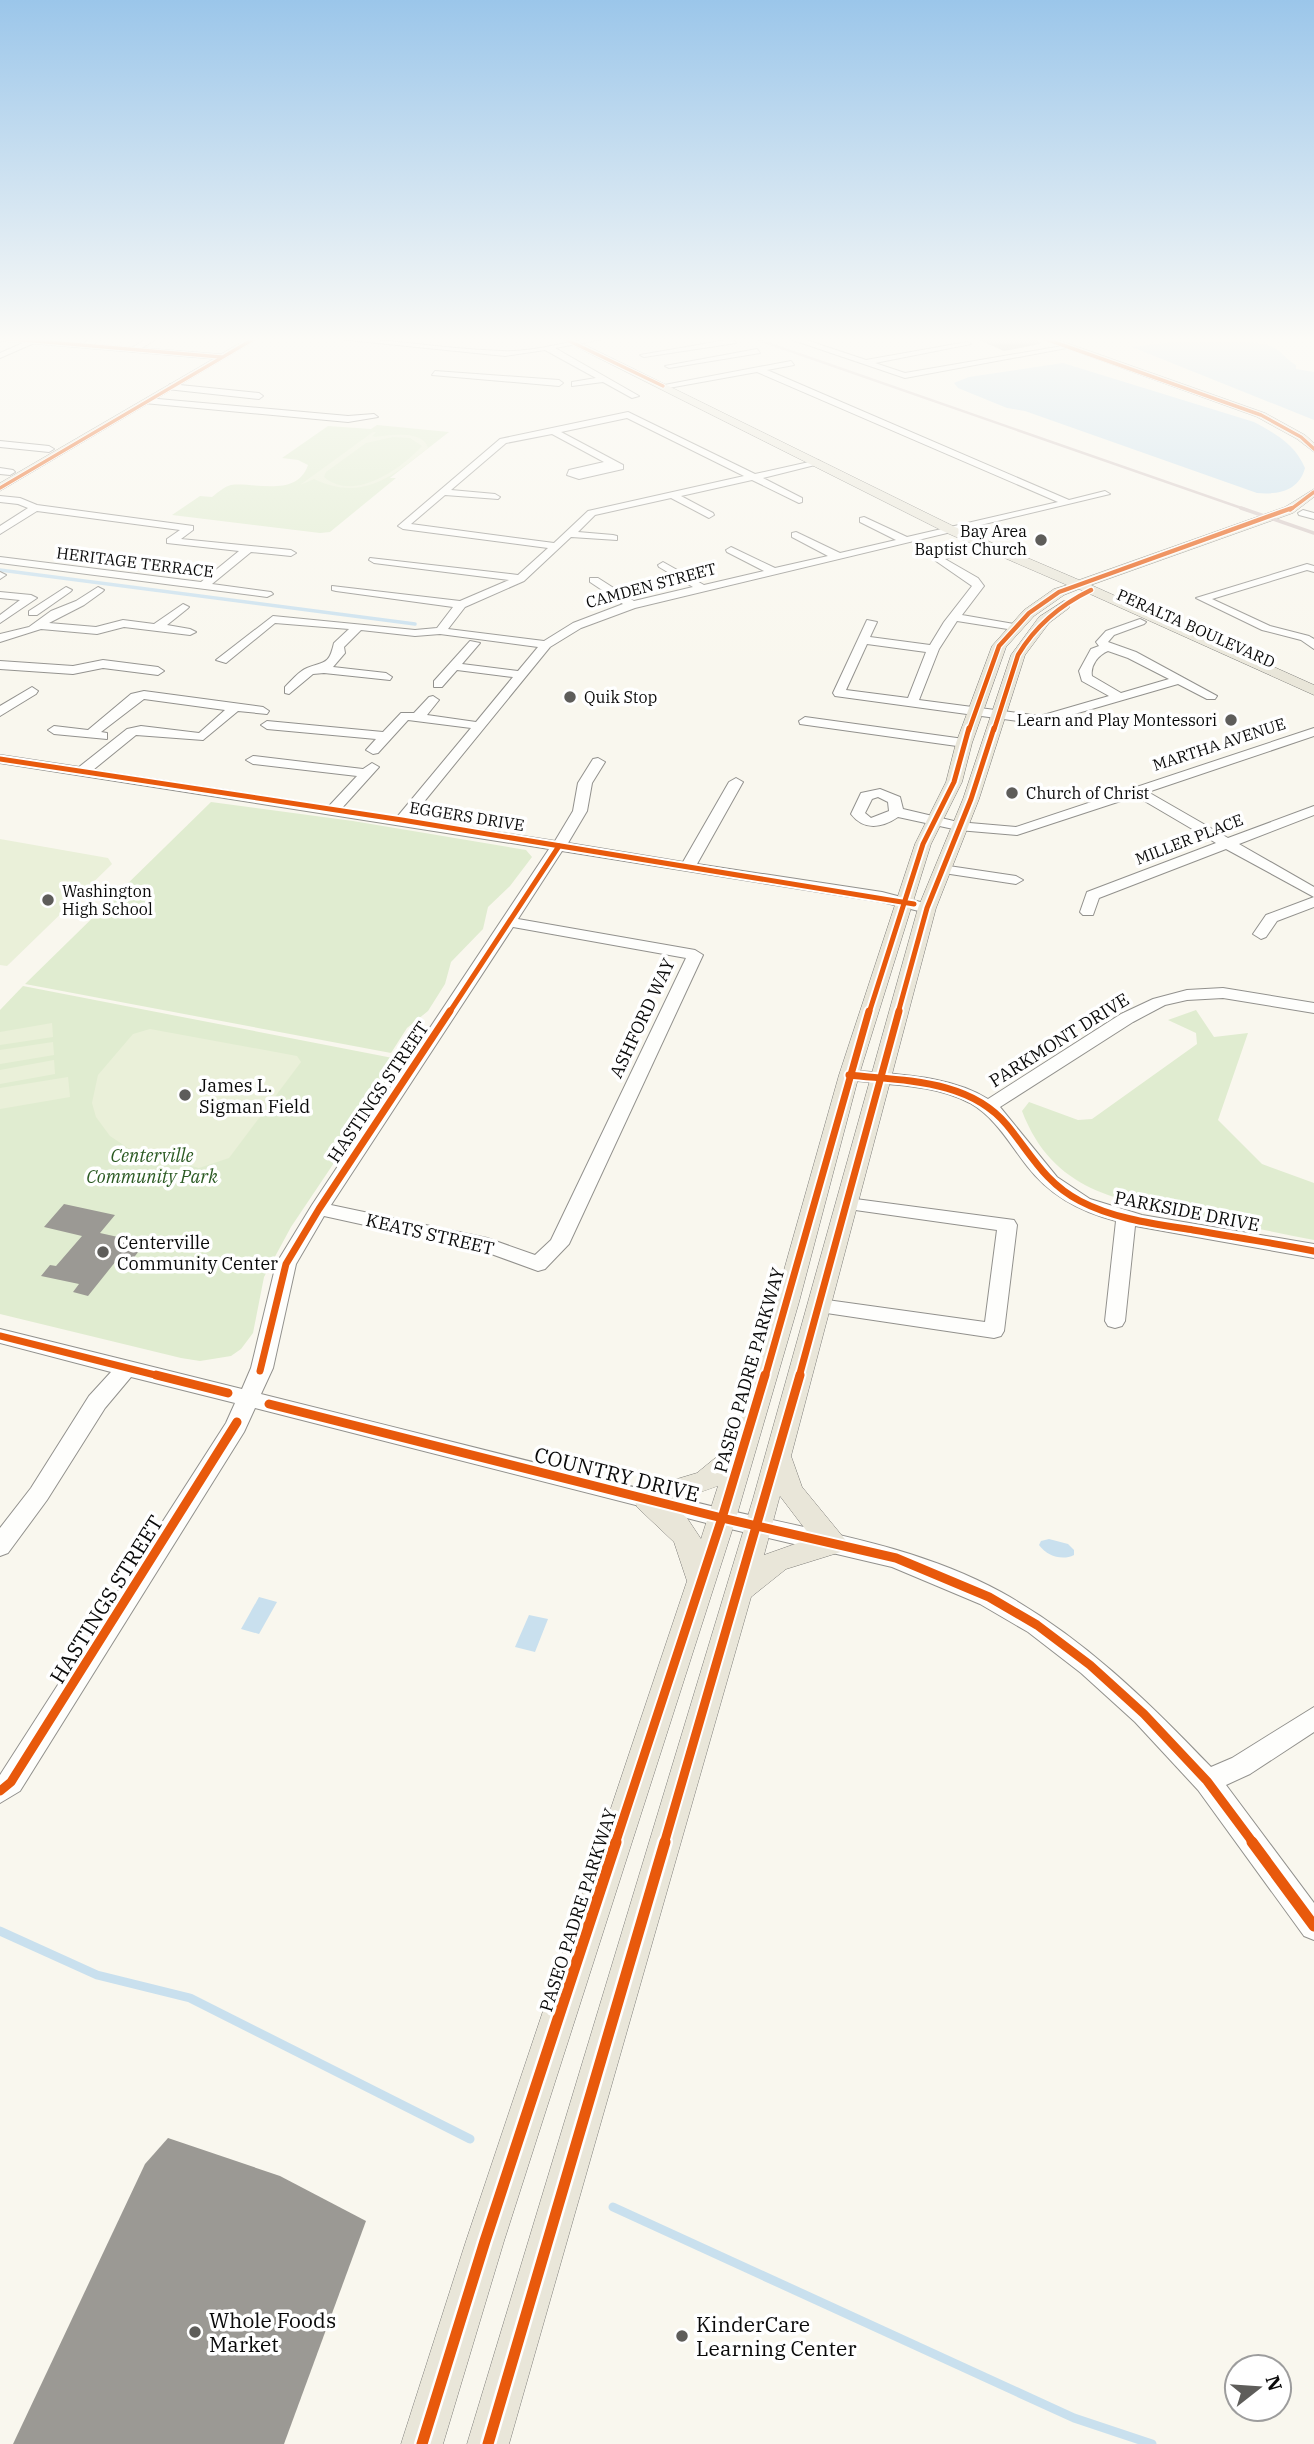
<svg xmlns="http://www.w3.org/2000/svg" width="1314" height="2444" font-family="'IBM Plex Serif',serif">
	<style>
		.green { fill: #e0ecd0 }
		.pitch { fill: #eaf0d9; fill-rule: evenodd }
		.water { fill: #c9e0ee }
		.lines { fill: none; stroke-linecap: round; stroke-linejoin: round }
		.stream-far1 { stroke: #c9e0ee; stroke-width: 3.5 }
		.stream { stroke: #c9e0ee; stroke-width: 9 }
		.building { fill: #9b9994 }
		.minor-casing { stroke: #92918d; stroke-width: 2 }
		.major-casing { stroke: #7f7e7a; stroke-width: 1 }
		.minor { fill: #fefefc; fill-rule: evenodd }
		.major { fill: #e9e6d9; fill-rule: evenodd }
		.rail-far1 { stroke: #d4c6c4; stroke-width: 2.5 }
		.rail { stroke: #d4c6c4; stroke-width: 3.5 }
		.cycleway-far5-casing { stroke: #fff; stroke-width: 5 }
		.cycleway-far4-casing { stroke: #fff; stroke-width: 7 }
		.cycleway-far3-casing { stroke: #fff; stroke-width: 9 }
		.cycleway-far2-casing { stroke: #fff; stroke-width: 11 }
		.cycleway-far1-casing { stroke: #fff; stroke-width: 13 }
		.cycleway-casing { stroke: #fff; stroke-width: 16 }
		.cycleway-far5 { stroke: #e8590c; stroke-width: 3.5 }
		.cycleway-far4 { stroke: #e8590c; stroke-width: 4.5 }
		.cycleway-far3 { stroke: #e8590c; stroke-width: 5 }
		.cycleway-far2 { stroke: #e8590c; stroke-width: 7 }
		.cycleway-far1 { stroke: #e8590c; stroke-width: 9 }
		.cycleway { stroke: #e8590c; stroke-width: 11 }
		.poi-dot { fill: #5e5d5a; stroke: #fff; stroke-width: 2.5 }
		.labels { text-anchor: middle; dominant-baseline: central; stroke-width: 7; stroke-linejoin: round; paint-order: stroke }
		.far-poi-label { font-size: 16px; fill: #0a0a0a; stroke: #fff; text-anchor: start }
		.far-street-label { font-size: 16px; fill: #0a0a0a; stroke: #fff }
		.street-label { font-size: 18px; fill: #0a0a0a; stroke: #fff }
		.poi-label { font-size: 18px; fill: #0a0a0a; stroke: #fff; text-anchor: start }
		.park-label { font-size: 18px; font-style: italic; fill: #2b5a23; stroke: #fff }
		.near-street-label { font-size: 21px; fill: #0a0a0a; stroke: #fff }
		.near-poi-label { font-size: 21px; fill: #0a0a0a; stroke: #fff; text-anchor: start }
	</style>
	<rect width="100%" height="100%" fill="#f9f7ee"/>
	<g class="green">
		<path d="M377,425L449,432L390,478H396L330,532L320,533L172,515L200,496L212,497C217,493 225,486 231,485C255,482 297,498 308,465L298,460L282,458L328,426L371,429Z"/>
		<polygon points="211,802 353,821 526,850 532,857 510,886 488,907 483,929 451,962 445,984 428,1011 407,1028 391,1053 25,984"/>
		<polygon points="23,986 403,1060 291,1227 264,1277 253,1333 241,1349 231,1356 200,1361 181,1358 0,1314 0,1010"/>
		<path d="M1196,1010L1214,1037L1248,1033L1218,1120L1262,1164L1314,1183V1240C1274,1232 1234,1224 1193,1216C1118,1200 1053,1192 1022,1111L1029,1102L1078,1120L1092,1119L1197,1044L1196,1033L1168,1020Z"/>
	</g>
	<g class="pitch">
		<path d="M373,432H376L372,436L375,437C391,435 423,430 428,448C392,477 361,502 314,479L300,485ZM393,437L410,438L422,446C402,468 354,503 324,477L326,472L366,443Z"/>
		<polygon points="0,839 108,858 112,864 7,966 0,965"/>
		<polygon points="52,1023 53,1037 0,1045 0,1032"/>
		<polygon points="150,1029 297,1056 301,1062 229,1158 199,1168 128,1148 110,1136 96,1117 92,1103 98,1075 133,1034"/>
		<polygon points="53,1042 54,1055 0,1064 0,1050"/>
		<polygon points="54,1060 55,1074 0,1084 0,1070"/>
		<polygon points="68,1077 70,1097 0,1109 0,1088"/>
	</g>
	<g class="water">
		<path d="M1190,340C1207,341 1260,340 1273,347C1281,351 1287,360 1296,365V369L1314,372V420L1132,347Z"/>
		<path d="M1063,363L1254,422C1276,434 1295,444 1305,468C1299,491 1278,495 1257,493L1025,411L1007,408L958,388L954,383L969,377Z"/>
		<path d="M1049,1539L1068,1544L1074,1550V1555C1062,1561 1047,1556 1039,1545L1041,1541Z"/>
		<polygon points="259,1597 277,1602 259,1634 241,1629"/>
		<polygon points="529,1615 548,1619 535,1652 515,1647"/>
	</g>
	<g class="lines">
		<polyline class="stream-far1" points="0,570 415,624"/>
		<g class="stream">
			<polyline points="0,1931 97,1975 190,1998 470,2139"/>
			<polyline points="613,2207 1074,2418 1152,2444"/>
		</g>
	</g>
	<g class="building">
		<polygon points="972,337 1034,337 1040,344 1004,351"/>
		<polygon points="64,1204 115,1215 100,1233 145,1243 129,1264 116,1261 88,1296 73,1292 79,1284 41,1276 50,1265 56,1266 82,1236 44,1227"/>
		<polygon points="168,2138 280,2176 366,2221 284,2444 13,2444 145,2164"/>
	</g>
	<g class="lines">
		<g class="minor-casing">
			<g id="minor">
				<polygon points="94,337 105,337 88,347 81,345"/>
				<polygon points="150,337 160,337 135,352 128,350"/>
				<path d="M319,337C380,337 441,349 502,351C537,353 577,337 614,337L555,348L639,396L632,398L603,382L572,386V382L596,378L545,350L505,356Z"/>
				<polygon points="784,337 797,337 866,360 967,342 971,344 875,363 905,373 1068,345 1072,347 905,378"/>
				<polygon points="32,339 39,341 0,358 0,353"/>
				<polygon points="733,339 736,343 644,357 640,355"/>
				<polygon points="757,349 760,353 669,368 665,366"/>
				<path d="M791,361L794,365L767,370L1069,500L1105,491L1110,494L635,608L581,628L550,647L410,819L555,841L573,811L578,783L593,759L598,758L605,762L592,783L587,811L568,843L683,862L729,782L736,778L743,782L697,864L882,892L932,905L935,908L927,913L882,902L562,851L518,919L695,950L703,955L569,1244L545,1269L538,1271L483,1251L324,1216L296,1264L273,1368L261,1394C415,1432 569,1472 723,1509C816,1531 915,1545 1001,1592C1082,1637 1147,1700 1211,1767L1232,1758L1314,1707V1732L1250,1774L1226,1785L1314,1903V1940L1304,1936L1198,1790L1135,1722L1081,1673L1028,1632L980,1604L892,1567L722,1527L255,1408L244,1432L20,1791L0,1803V1775L226,1423L235,1403L131,1377L105,1408L47,1500L8,1553L0,1556V1528L31,1488L89,1396L111,1372L0,1343V1329L242,1389L251,1368L276,1264L312,1205L549,849L0,763V755L79,767L127,729L141,726L199,733L225,710L144,699L101,732L107,733V739L54,734L48,730L54,726L88,730L131,694L144,691L263,707L269,711L267,714L238,711L203,740L136,735L93,770L329,806L357,776L253,764L246,760L253,756L363,769L372,763L379,767L342,808L397,817L471,728L408,720L378,753L373,754L366,750L376,739L267,729L261,725L267,721L383,732L401,713H414L429,697L433,696L439,700L427,715L476,722L513,677L457,670L442,687H434V681L470,641L480,643L462,664L518,671L538,647L440,634L415,636L361,630L344,647L345,653L333,667L386,673L392,677L390,680L324,673L313,674L289,694L285,693V687C291,681 299,671 307,668C325,661 329,665 334,643L349,629L275,623L226,663L216,660L273,616L415,630L437,628L453,607L336,591L332,590V586L460,601L509,580L374,563L369,560L370,558L518,575L548,548L403,529L398,526L500,439L628,412L755,474L818,460L823,463L763,478L802,498V502L799,503L752,480L681,496L713,513L714,515L709,518L671,498L595,515L578,532L613,535L617,536V540L571,537L524,581L465,607L448,629L544,641L573,623L623,604L590,582V578H598L634,601L693,587L659,567L658,565L663,562L704,585L764,571L727,552L726,550L731,547L775,568L828,556L792,537V533L796,532L840,553L896,540L860,522V518L864,517L907,537L1058,502L757,372L663,389L659,386ZM627,418L744,476L588,511L554,543L411,524L445,495L498,499L500,497L495,494L451,490L506,443L552,434L604,462L569,470L567,475L579,479L623,469V465L561,432ZM513,927L686,958L551,1240L535,1255L487,1238L331,1205Z"/>
				<polygon points="435,371 559,380 563,383 559,386 432,375"/>
				<polygon points="170,384 259,393 263,396 259,399 167,389"/>
				<polygon points="147,398 348,416 374,414 378,417 348,422 144,403"/>
				<polygon points="0,441 49,446 54,449 49,452 0,447"/>
				<polygon points="0,468 13,470 15,472 10,475 0,474"/>
				<polygon points="0,496 20,498 37,505 193,526 193,530 181,539 291,550 296,553 291,556 251,552 212,584 271,592 273,594 267,597 0,563 0,557 201,582 239,551 167,543 167,539 180,530 37,511 0,534 0,526 28,508 18,504 0,502"/>
				<polygon points="1303,510 1314,513 1314,519 1299,515 1298,513"/>
				<path d="M975,544L979,545V549L945,559L978,578L984,586L962,615L1014,624L1020,627L1014,630L957,621L939,649L919,700L1040,716L1109,696L1082,681L1079,671L1091,649L1099,646L1096,642L1106,631L1140,619L1146,622L1144,624L1114,635L1108,642L1136,652L1217,696L1215,699H1207L1178,684L1040,724L835,696L833,693L867,620L877,622L870,637L930,645L944,622L972,586L933,559L935,555ZM867,644L926,652L908,698L846,690ZM1108,651L1128,658L1169,679L1121,693L1092,676C1090,666 1098,655 1108,651Z"/>
				<polygon points="1307,564 1314,566 1314,572 1307,570 1212,599 1270,626 1309,636 1314,639 1314,649 1301,640 1262,630 1196,598"/>
				<polygon points="0,572 6,575 0,579"/>
				<polygon points="66,587 72,590 70,592 37,615 29,615 29,611"/>
				<polygon points="98,587 104,590 102,592 84,605 49,623 96,627 123,620 154,624 183,604 189,607 187,609 167,625 190,629 196,632 190,635 124,627 97,634 41,629 0,642 0,634 29,627 51,611 76,601"/>
				<polygon points="0,592 31,595 37,598 0,623 0,615 20,600 0,598"/>
				<polygon points="103,660 158,667 164,671 158,675 103,668 73,674 0,669 0,661 73,666"/>
				<polygon points="32,687 38,691 36,694 0,716 0,706"/>
				<polygon points="805,717 964,739 971,743 964,747 800,724 799,721"/>
				<path d="M1314,728V736L1148,792L1228,838L1314,806V815L1239,844L1314,887V907L1277,921L1266,937L1261,939L1253,934L1266,915L1314,897L1226,849L1099,898L1093,915H1083L1080,912L1087,892L1216,843L1136,796L1017,835L958,830L898,817C882,828 864,831 851,814L861,793L880,789L900,797L903,809L958,822L1016,827ZM878,797L888,802L889,811L871,818L865,813L872,799Z"/>
				<polygon points="942,865 1016,876 1023,880 1016,884 937,872 935,869 937,866"/>
				<path d="M1223,988L1314,1003V1013L1223,998L1187,1000L1165,1005L1133,1022L1000,1107L1057,1177L1090,1199L1142,1215L1314,1244V1258L1135,1226L1125,1321L1122,1326L1115,1328L1108,1326L1105,1321L1116,1221C1080,1212 1050,1196 1027,1166C1009,1143 996,1118 970,1103C934,1084 888,1085 849,1080L840,1075L849,1070C894,1075 948,1074 988,1099L1121,1014L1153,999L1187,990Z"/>
				<polygon points="848,1198 1014,1220 1017,1225 1004,1331 1001,1336 994,1338 813,1311 810,1306 813,1301 820,1299 985,1322 997,1230 841,1208 838,1204 841,1200"/>
			</g>
		</g>
		<g class="major-casing">
			<g id="major">
				<polygon points="0,337 221,354 250,337 261,337 0,491 0,483 213,359 0,341"/>
				<path d="M557,337H569L955,527L1079,580L1285,507L1314,489V497L1293,513L1091,585L1314,685V695L1079,589L1064,595L1034,616L1006,647L972,743L962,782L931,844L859,1075L799,1302L736,1518L504,2241L443,2444H401L466,2241L687,1581L674,1542L637,1507L634,1499L637,1491L697,1473L731,1445L775,1302L839,1075L915,844L946,782L956,743L992,646L1024,610L1054,589L1067,585L947,533ZM718,1486L701,1539L687,1518L670,1503Z"/>
				<polygon points="1036,337 1050,337 1265,413 1305,435 1314,443 1314,452 1297,439 1257,417"/>
				<path d="M1064,601L1069,602V608L1049,623L1025,655L979,799L936,908L791,1456L802,1487L848,1543L844,1551L786,1569L751,1597L509,2444H467L753,1499L918,908L963,799L1011,655L1039,617ZM780,1496L812,1538L764,1555L779,1499Z"/>
			</g>
		</g>
		<use href="#minor" class="minor"/>
		<use href="#major" class="major"/>
		<polyline class="rail-far1" points="750,337 1247,510"/>
		<polyline class="rail" points="1241,508 1314,533"/>
		<g class="cycleway-far5-casing">
			<g id="cycleway-far5">
				<polyline points="561,337 663,386"/>
				<polyline points="1040,337 1261,415 1301,437 1314,449"/>
				<polyline points="0,338 221,357"/>
				<polyline points="0,488 257,337"/>
				<polyline points="1290,510 1314,492"/>
			</g>
		</g>
		<g class="cycleway-far4-casing">
			<g id="cycleway-far4">
				<polyline points="969,730 999,646 1029,613 1059,592 1292,508"/>
				<path d="M994,730L1018,655C1036,625 1060,605 1091,590"/>
			</g>
		</g>
		<g class="cycleway-far3-casing">
			<g id="cycleway-far3">
				<polyline points="0,759 402,820 914,904"/>
				<polyline points="449,1013 559,846"/>
				<polyline points="869,1013 923,844 954,782 969,728"/>
				<polyline points="898,1013 927,908 971,799 994,728"/>
			</g>
		</g>
		<g class="cycleway-far2-casing">
			<g id="cycleway-far2">
				<path d="M849,1075C903,1081 969,1079 1007,1125C1031,1154 1045,1183 1080,1201C1114,1219 1155,1224 1193,1230C1233,1237 1274,1243 1314,1251"/>
				<polyline points="0,1336 163,1377"/>
				<polyline points="260,1371 286,1264 319,1209 450,1011"/>
				<polyline points="765,1377 869,1011"/>
				<polyline points="799,1377 899,1011"/>
			</g>
		</g>
		<g class="cycleway-far1-casing">
			<g id="cycleway-far1">
				<polyline points="156,1375 228,1393"/>
				<polyline points="269,1404 722,1518 896,1558 989,1597 1037,1625 1090,1665 1144,1714 1207,1781 1254,1844"/>
				<polyline points="0,1791 11,1782 237,1422"/>
				<polyline points="615,1844 722,1518 765,1375"/>
				<polyline points="664,1844 800,1375"/>
			</g>
		</g>
		<g class="cycleway-casing">
			<g id="cycleway">
				<polyline points="1252,1842 1314,1926"/>
				<polyline points="422,2444 485,2241 616,1842"/>
				<polyline points="488,2444 665,1842"/>
			</g>
		</g>
		<use href="#cycleway-far5" class="cycleway-far5"/>
		<use href="#cycleway-far4" class="cycleway-far4"/>
		<use href="#cycleway-far3" class="cycleway-far3"/>
		<use href="#cycleway-far2" class="cycleway-far2"/>
		<use href="#cycleway-far1" class="cycleway-far1"/>
		<use href="#cycleway" class="cycleway"/>
	</g>
	<linearGradient id="sky" x2="0" y2="1"><stop stop-color="#9bc6ea"/><stop offset="0.5" stop-color="#fcfbf7"/><stop offset="1" stop-color="#fcfbf7" stop-opacity="0"/></linearGradient>
	<rect width="1314" height="679" fill="url(#sky)"/>
	<g class="poi-dot">
		<circle cx="1041" cy="540" r="7"/>
		<circle cx="570" cy="697" r="7"/>
		<circle cx="1231" cy="720" r="7"/>
		<circle cx="1012" cy="793" r="7"/>
		<circle cx="48" cy="900" r="7"/>
		<circle cx="185" cy="1095" r="7"/>
		<circle cx="103" cy="1252" r="7"/>
		<circle cx="195" cy="2332" r="7"/>
		<circle cx="682" cy="2336" r="7"/>
	</g>
	<g class="labels">
		<g class="far-poi-label">
			<text x="1027" y="531" text-anchor="end">Bay Area<tspan x="1027" dy="18">Baptist Church</tspan></text>
			<text x="584" y="697">Quik Stop</text>
			<text x="1217" y="720" text-anchor="end">Learn and Play Montessori</text>
			<text x="1026" y="793">Church of Christ</text>
			<text x="62" y="891">Washington<tspan x="62" dy="18">High School</tspan></text>
		</g>
		<g class="far-street-label">
			<text transform="translate(135 562) rotate(7)">HERITAGE TERRACE</text>
			<text transform="translate(651 585) rotate(-15)">CAMDEN STREET</text>
			<text transform="translate(1196 628) rotate(24)">PERALTA BOULEVARD</text>
			<text transform="translate(1219 744) rotate(-18)">MARTHA AVENUE</text>
			<text transform="translate(467 816) rotate(9)">EGGERS DRIVE</text>
			<text transform="translate(1189 839) rotate(-21)">MILLER PLACE</text>
		</g>
		<g class="street-label">
			<text transform="translate(642 1018) rotate(-65)">ASHFORD WAY</text>
			<text transform="translate(1059 1040) rotate(-32)">PARKMONT DRIVE</text>
			<text transform="translate(378 1092) rotate(-56)">HASTINGS STREET</text>
			<text transform="translate(1187 1211) rotate(11)">PARKSIDE DRIVE</text>
			<text transform="translate(430 1234) rotate(13)">KEATS STREET</text>
			<text transform="translate(749 1370) rotate(-74)">PASEO PADRE PARKWAY</text>
			<text transform="translate(578 1910) rotate(-72)">PASEO PADRE PARKWAY</text>
		</g>
		<g class="poi-label">
			<text x="199" y="1085">James L.<tspan x="199" dy="21">Sigman Field</tspan></text>
			<text x="117" y="1242">Centerville<tspan x="117" dy="21">Community Center</tspan></text>
		</g>
		<g class="park-label">
			<text x="152" y="1155">Centerville<tspan x="152" dy="21">Community Park</tspan></text>
		</g>
		<g class="near-street-label">
			<text transform="translate(617 1474) rotate(14)">COUNTRY DRIVE</text>
			<text transform="translate(106 1599) rotate(-58)">HASTINGS STREET</text>
		</g>
		<g class="near-poi-label">
			<text x="209" y="2320">Whole Foods<tspan x="209" dy="24">Market</tspan></text>
			<text x="696" y="2324">KinderCare<tspan x="696" dy="24">Learning Center</tspan></text>
		</g>
	</g>
	<g transform="translate(1258 2388) rotate(73)"><circle r="33" fill="#ffffff" stroke="#9d9d9d" stroke-width="2"/>
	<path d="M0-5L12 26L0 18L-12 26Z" fill="#5e5d5a"/>
	<text y="-10" font-size="19" font-weight="bold" text-anchor="middle" fill="#0a0a0a">N</text>
	</g>
</svg>
